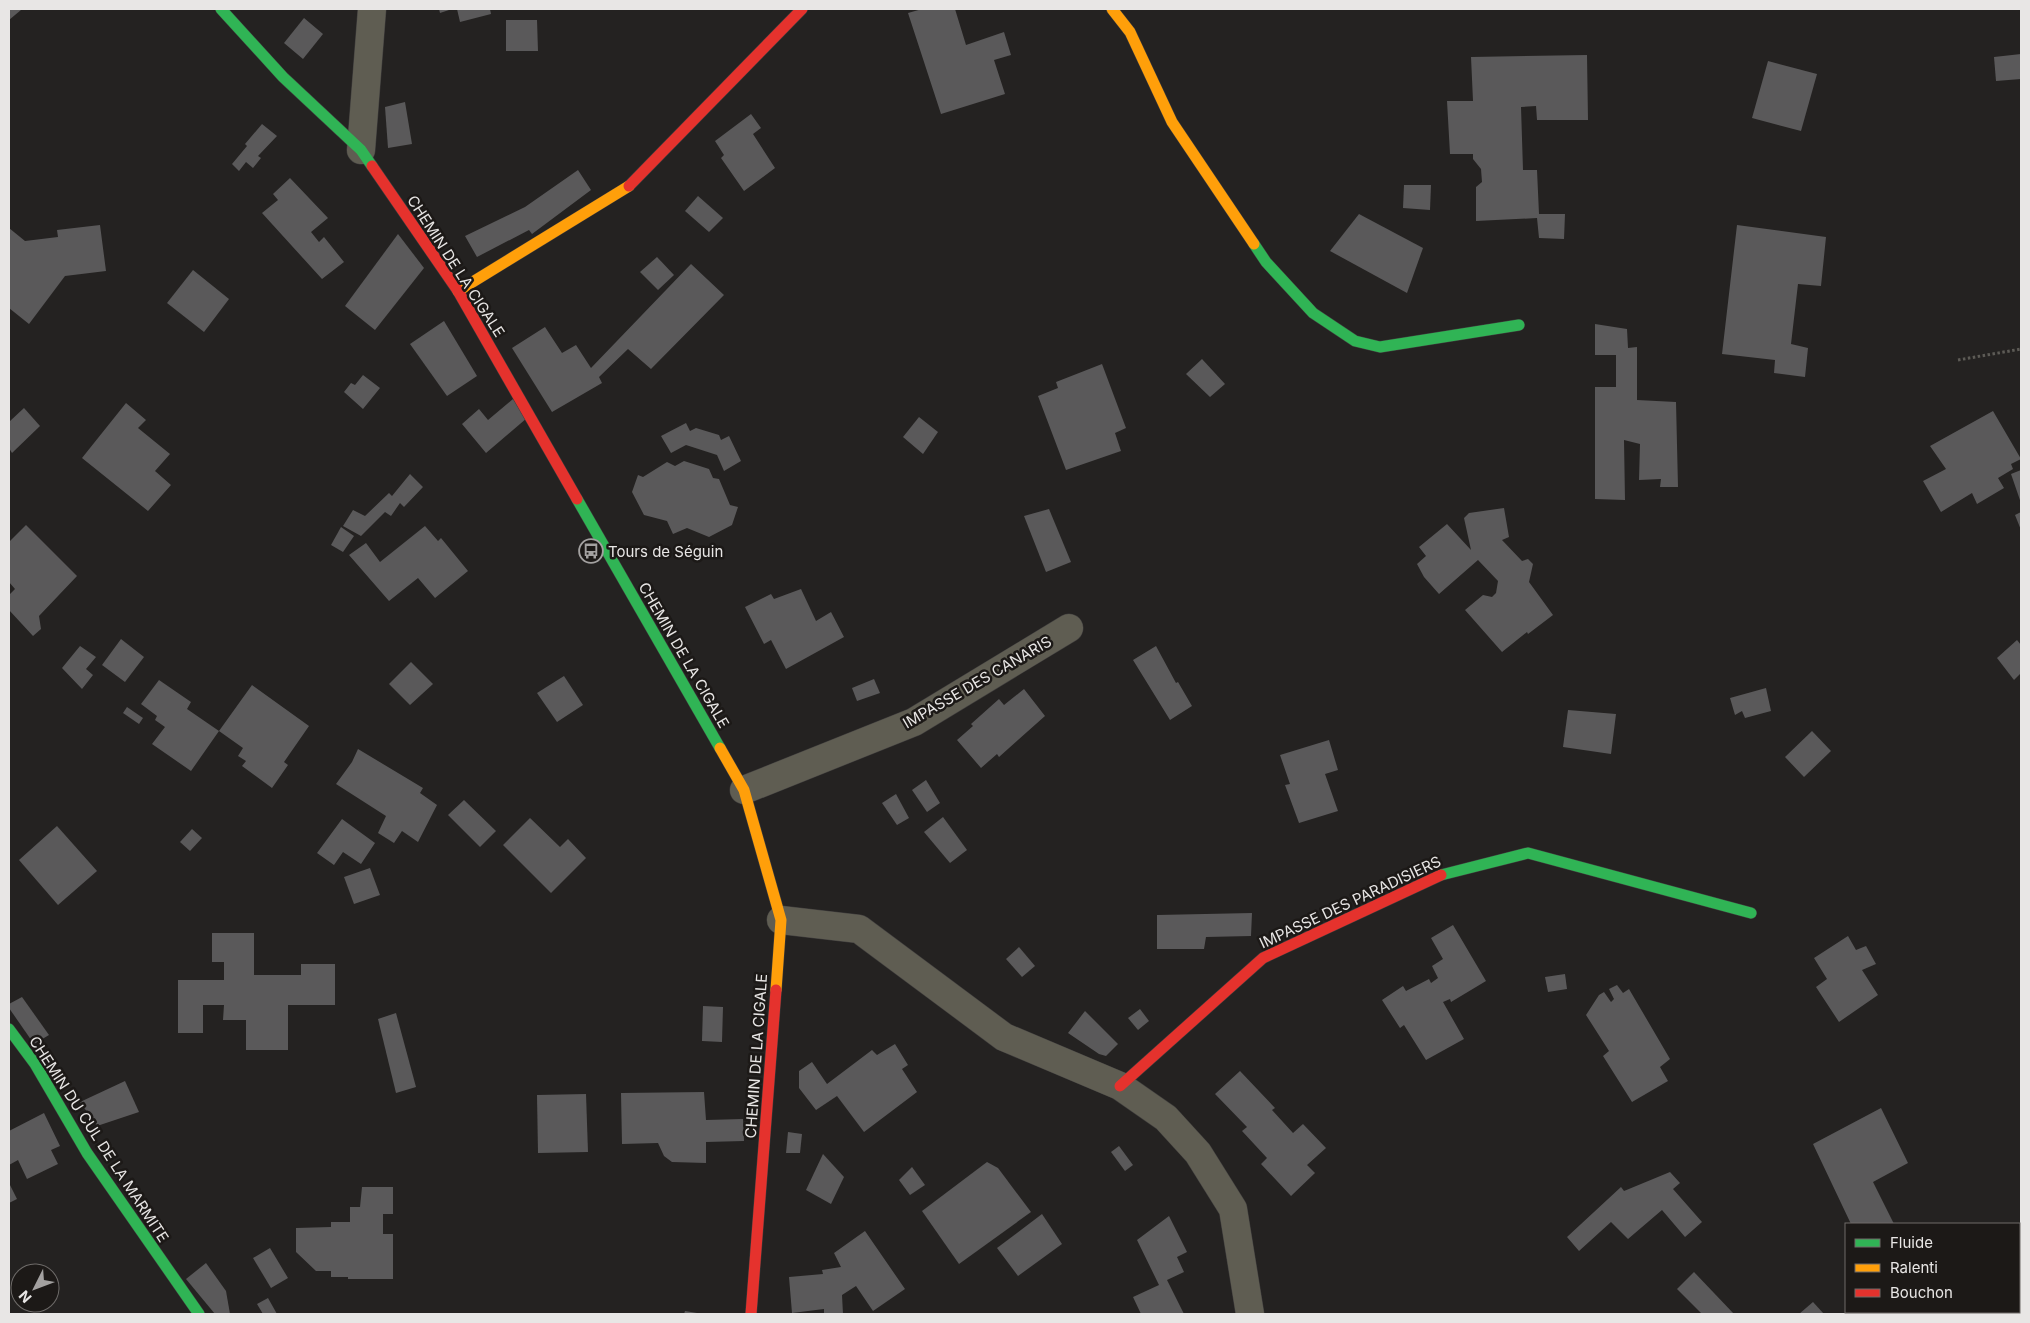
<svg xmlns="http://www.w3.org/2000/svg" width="2030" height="1323" font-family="Inter,sans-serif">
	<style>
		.building { fill: #5a595a }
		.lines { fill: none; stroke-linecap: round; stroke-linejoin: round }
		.street-casing { stroke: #3f3d3d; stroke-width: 29 }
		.fast-casing { stroke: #3f3d3d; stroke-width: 12 }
		.slow-casing { stroke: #3f3d3d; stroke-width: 12 }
		.jam-casing { stroke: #3f3d3d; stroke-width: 12 }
		.path { stroke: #5d5b56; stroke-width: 3; stroke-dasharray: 2.5 2.5; stroke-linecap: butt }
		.street { stroke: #5f5d52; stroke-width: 28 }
		.fast { stroke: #30b455; stroke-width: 11 }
		.slow { stroke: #ff9f0a; stroke-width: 11 }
		.jam { stroke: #e5322d; stroke-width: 11 }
		.labels { text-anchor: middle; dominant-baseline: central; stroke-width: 5; stroke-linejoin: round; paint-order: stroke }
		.street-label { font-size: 15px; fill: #e8e6e5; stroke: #1c1917 }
		.poi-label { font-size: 15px; fill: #e8e6e5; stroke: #1c1917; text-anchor: start }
	</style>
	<rect width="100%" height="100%" fill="#242221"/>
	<g class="building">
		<polygon points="9,9 19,9 21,10 9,20"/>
		<polygon points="439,9 452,9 440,13"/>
		<polygon points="457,9 490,9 491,14 460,22"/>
		<polygon points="922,9 955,9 966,45 1004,32 1011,55 994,60 1005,94 941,114 908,13"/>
		<polygon points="304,18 323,34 303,59 284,43"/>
		<polygon points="506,20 537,20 538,51 506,51"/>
		<polygon points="2021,54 2021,79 1996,81 1994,57"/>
		<polygon points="1587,55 1588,120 1537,120 1536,106 1521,107 1523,170 1537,170 1539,214 1565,214 1564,239 1539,238 1537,218 1476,221 1476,187 1482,182 1481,169 1473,159 1473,154 1450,154 1447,101 1473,101 1471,57"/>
		<polygon points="1768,61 1817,74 1801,131 1752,118"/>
		<polygon points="405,102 412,144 388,148 385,107"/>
		<polygon points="751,114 761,128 753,134 775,168 744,191 721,158 724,155 715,141"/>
		<polygon points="262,124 277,136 258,156 261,158 253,168 246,162 239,171 232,164 247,146 245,144"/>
		<polygon points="578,170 591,190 532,234 529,230 477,257 465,236 525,207"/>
		<polygon points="290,178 328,218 311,232 319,242 324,237 344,262 322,279 262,213 278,200 273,194"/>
		<polygon points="1404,185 1431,185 1430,210 1403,208"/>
		<polygon points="698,196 723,218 709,232 685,211"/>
		<polygon points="1359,214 1423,248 1407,293 1330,251"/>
		<polygon points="100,225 106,271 65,276 29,324 9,308 9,228 25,241 58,237 57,230"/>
		<polygon points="1737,225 1826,237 1821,286 1798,284 1791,344 1808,348 1805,377 1774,373 1775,360 1722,354"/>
		<polygon points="398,234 424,268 375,330 345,306"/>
		<polygon points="657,257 674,275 658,290 640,272"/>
		<polygon points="691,264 724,295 651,369 628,349 599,377 602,383 552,412 512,348 545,327 562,353 576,345 591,368"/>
		<polygon points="193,270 229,299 204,332 167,303"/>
		<polygon points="444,321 477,376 447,396 410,344"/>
		<polygon points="1595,324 1627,329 1628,348 1637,347 1637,400 1676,402 1678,487 1660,487 1661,479 1639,480 1640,444 1624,440 1625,500 1595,499 1595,387 1616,387 1616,355 1595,355"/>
		<polygon points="1202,359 1225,384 1210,397 1186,374"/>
		<polygon points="1102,364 1126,428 1115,433 1121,451 1066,470 1038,396 1058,388 1056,382"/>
		<polygon points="363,375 380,388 363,409 344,392 351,383 355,385"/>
		<polygon points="513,399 527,418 486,453 462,424 479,409 488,420"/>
		<polygon points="126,403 146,420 138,428 170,454 155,471 171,485 148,511 82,458"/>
		<polygon points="24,408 40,426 12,453 9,448 9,422"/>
		<polygon points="1993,411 2021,459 2011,464 2013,469 1998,478 2004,488 1977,504 1972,493 1941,512 1923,481 1946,469 1930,446"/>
		<polygon points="919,417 938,432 923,454 903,437"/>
		<polygon points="686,423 690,431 696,428 719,435 721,440 729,436 741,461 724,471 717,455 686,445 671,453 661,436"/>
		<polygon points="684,461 709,469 713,478 719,479 730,505 738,507 732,525 709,537 687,528 673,534 667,521 644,515 632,492 638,475 643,477 667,462 675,466"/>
		<polygon points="2021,470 2021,503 2011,474"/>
		<polygon points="410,474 423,487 404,507 400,503 391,516 385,512 361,536 343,526 353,510 365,516 389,493 392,496"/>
		<polygon points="1504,508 1509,537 1502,540 1522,561 1528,559 1533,564 1529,582 1553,615 1528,634 1527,632 1502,652 1465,610 1483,595 1492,597 1496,593 1498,581 1478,560 1439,594 1424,577 1417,564 1426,556 1419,547 1447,524 1471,550 1464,518 1469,513"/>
		<polygon points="1049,509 1071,562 1046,572 1024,516"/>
		<polygon points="2021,512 2021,530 2015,515"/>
		<polygon points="26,525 77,576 39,616 41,629 33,636 9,610 9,595 15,589 9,582 9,542"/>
		<polygon points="425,526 438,541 441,538 468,571 435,598 418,578 389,601 349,555 366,543 380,562"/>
		<polygon points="341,527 354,536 343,552 331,545"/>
		<polygon points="801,589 816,621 831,612 844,637 786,669 771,640 764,644 745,607 771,594 774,599"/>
		<polygon points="121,639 144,657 125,682 102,665"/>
		<polygon points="2017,640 2021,645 2021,673 2014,680 1997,658"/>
		<polygon points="80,646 96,657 86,669 93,675 82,689 62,668"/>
		<polygon points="1156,646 1176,683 1178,682 1192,706 1170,720 1133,660"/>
		<polygon points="411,662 433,684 410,705 389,684"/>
		<polygon points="564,676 583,705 557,722 537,693"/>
		<polygon points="874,679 880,693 857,701 852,688"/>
		<polygon points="159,680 191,702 187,709 219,731 191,771 152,744 165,727 155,720 157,716 141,704"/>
		<polygon points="252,685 309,726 284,762 288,765 272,788 242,766 246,761 238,756 243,748 219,731"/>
		<polygon points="1766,688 1771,711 1745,718 1742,711 1735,715 1730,698"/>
		<polygon points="1024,689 1045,716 999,757 997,754 981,768 957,740 973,726 971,724 999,699 1004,705"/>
		<polygon points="127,707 143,718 139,724 123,713"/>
		<polygon points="1568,710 1616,714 1611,754 1563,747"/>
		<polygon points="1812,731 1831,751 1804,777 1785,757"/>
		<polygon points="1329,740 1338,770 1325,774 1338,811 1299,823 1285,785 1290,784 1280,755"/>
		<polygon points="358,749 423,788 420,793 437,805 418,842 402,831 394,843 378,833 386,816 336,784 352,762"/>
		<polygon points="926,780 940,803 927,812 912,790"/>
		<polygon points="896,794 909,818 897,825 882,803"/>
		<polygon points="464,800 496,831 480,847 448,815"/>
		<polygon points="943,817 967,850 950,863 924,832"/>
		<polygon points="530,818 560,847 568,839 586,858 551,893 503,845"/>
		<polygon points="342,819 375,843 361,864 343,852 334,865 317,853"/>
		<polygon points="57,826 97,871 58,905 19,860"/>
		<polygon points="192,829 202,838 190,851 180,842"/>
		<polygon points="370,868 380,895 354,904 344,877"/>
		<polygon points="1252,913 1251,936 1206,937 1204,949 1157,949 1157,915"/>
		<polygon points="1453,925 1486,981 1451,1002 1450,999 1443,1002 1464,1039 1426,1060 1404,1025 1400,1028 1382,1000 1403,986 1406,991 1429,979 1431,983 1438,978 1432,966 1443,959 1431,938"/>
		<polygon points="212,933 254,933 254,975 301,975 301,964 335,964 335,1005 288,1005 288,1050 246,1050 246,1020 223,1020 224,1005 203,1005 203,1033 178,1033 178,980 224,980 224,962 212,962"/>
		<polygon points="1848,936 1856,950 1866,946 1876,964 1862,970 1878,995 1839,1022 1816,987 1827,979 1814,958"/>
		<polygon points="1019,947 1035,966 1022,977 1006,959"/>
		<polygon points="1565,974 1567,989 1548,992 1545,977"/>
		<polygon points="1617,985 1623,993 1629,989 1670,1059 1660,1067 1668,1081 1632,1102 1603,1056 1609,1051 1586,1015 1599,995 1604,992 1611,1002 1614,999 1609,989"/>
		<polygon points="22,997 49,1035 34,1044 9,1008 9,1004"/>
		<polygon points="703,1006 723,1007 722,1042 702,1041"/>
		<polygon points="1140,1009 1149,1021 1138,1030 1128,1018"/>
		<polygon points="1085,1011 1118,1044 1106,1056 1099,1054 1068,1033"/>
		<polygon points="396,1013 416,1087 396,1093 378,1019"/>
		<polygon points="895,1044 908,1065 902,1069 917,1092 864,1132 837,1096 816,1110 799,1088 799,1071 812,1062 827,1084 872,1050 877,1055"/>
		<polygon points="1240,1071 1275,1108 1272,1110 1293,1133 1303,1124 1326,1148 1307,1165 1315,1173 1291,1196 1261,1164 1267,1158 1242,1131 1247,1127 1215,1094"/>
		<polygon points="125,1081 139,1112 97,1126 80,1102"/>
		<polygon points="704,1092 706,1120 743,1119 744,1141 706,1142 706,1163 672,1162 664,1156 658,1143 622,1144 621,1093"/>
		<polygon points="586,1094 588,1152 538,1153 537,1095"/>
		<polygon points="1881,1108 1908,1163 1873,1182 1894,1224 1851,1224 1813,1144"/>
		<polygon points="44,1113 60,1146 51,1150 58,1164 27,1179 18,1160 9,1165 9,1131"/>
		<polygon points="788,1132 802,1134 800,1153 786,1153"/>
		<polygon points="1119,1146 1133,1165 1125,1171 1111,1152"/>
		<polygon points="823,1154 844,1177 831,1204 806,1190"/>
		<polygon points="987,1162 998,1168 1031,1212 959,1264 922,1211"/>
		<polygon points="912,1167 925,1185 910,1195 899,1180"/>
		<polygon points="1670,1172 1680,1183 1673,1189 1702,1222 1685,1237 1662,1210 1628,1239 1611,1222 1579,1251 1567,1237 1621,1187 1624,1191"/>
		<polygon points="9,1183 17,1199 9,1203"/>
		<polygon points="362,1187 393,1187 393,1214 383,1214 383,1234 393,1234 393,1279 348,1279 348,1277 331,1277 331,1271 316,1271 296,1252 296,1228 331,1227 331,1222 350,1222 350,1207 360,1207"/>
		<polygon points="1042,1214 1062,1244 1018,1276 997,1248"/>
		<polygon points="1169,1216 1187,1252 1177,1257 1184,1272 1167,1280 1184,1314 1141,1314 1133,1297 1159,1285 1137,1240"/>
		<polygon points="865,1231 905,1289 873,1311 856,1286 842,1295 843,1314 824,1314 824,1309 792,1313 789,1277 823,1274 822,1270 841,1267 834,1253"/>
		<polygon points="270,1248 288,1278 271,1288 253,1258"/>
		<polygon points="206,1263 226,1291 230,1314 215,1314 186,1279"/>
		<polygon points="1694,1272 1734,1314 1702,1314 1677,1289"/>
		<polygon points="268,1298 277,1314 263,1314 257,1304"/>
		<polygon points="1813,1302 1824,1314 1799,1314"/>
		<polygon points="685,1311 697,1313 697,1314 684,1314"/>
	</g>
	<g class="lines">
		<g class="street-casing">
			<g id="street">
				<polyline points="361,150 372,9"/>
				<polyline points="744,790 914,722 1069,628"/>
				<polyline points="781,920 859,929 1004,1037 1120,1086 1166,1118 1198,1153 1233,1209 1250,1314"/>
				<polyline points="2019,1290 2021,1290"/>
				<polyline points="1948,1314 1952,1312"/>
			</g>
		</g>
		<g class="fast-casing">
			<g id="fast">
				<polyline points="221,9 283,77 361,150 372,166"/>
				<polyline points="1254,244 1266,262 1313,313 1355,341 1380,347 1519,325"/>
				<polyline points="577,499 720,748"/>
				<polyline points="1441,875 1528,853 1751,913"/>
				<polyline points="9,1029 35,1064 87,1153 199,1314"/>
			</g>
		</g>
		<g class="slow-casing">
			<g id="slow">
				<polyline points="1112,9 1130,32 1172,122 1254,244"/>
				<polyline points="458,291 629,186"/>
				<polyline points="720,748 744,790 781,920 776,990"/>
			</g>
		</g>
		<g class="jam-casing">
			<g id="jam">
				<polyline points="372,166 458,291 577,499"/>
				<polyline points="629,186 802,9"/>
				<polyline points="1120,1086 1263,958 1441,875"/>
				<polyline points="751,1314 776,990"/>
			</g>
		</g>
		<polyline class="path" points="1958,360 2021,349"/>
		<use href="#street" class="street"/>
		<use href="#fast" class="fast"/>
		<use href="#slow" class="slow"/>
		<use href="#jam" class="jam"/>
	</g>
	<defs>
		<g id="bus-ring" transform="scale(1.25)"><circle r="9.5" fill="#1c1917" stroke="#a3a1a0" stroke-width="1.5"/><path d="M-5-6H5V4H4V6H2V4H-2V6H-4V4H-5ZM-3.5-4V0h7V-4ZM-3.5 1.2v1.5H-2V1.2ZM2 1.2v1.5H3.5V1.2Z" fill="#a3a1a0"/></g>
	</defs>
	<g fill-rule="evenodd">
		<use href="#bus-ring" x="591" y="551"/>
	</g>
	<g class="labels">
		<g class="street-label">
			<text transform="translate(456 266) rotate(57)">CHEMIN DE LA CIGALE</text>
			<text transform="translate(684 655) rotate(60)">CHEMIN DE LA CIGALE</text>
			<text transform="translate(977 682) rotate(-30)">IMPASSE DES CANARIS</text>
			<text transform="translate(1350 902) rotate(-25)">IMPASSE DES PARADISIERS</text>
			<text transform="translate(756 1056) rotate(-86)">CHEMIN DE LA CIGALE</text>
			<text transform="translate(99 1139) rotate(57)">CHEMIN DU CUL DE LA MARMITE</text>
		</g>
		<g class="poi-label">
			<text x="608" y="551">Tours de Séguin</text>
		</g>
	</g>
	<rect width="2030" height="1323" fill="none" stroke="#e8e6e5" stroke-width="20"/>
	<rect x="1845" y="1223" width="175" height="90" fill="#1c1917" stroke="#6e6b69"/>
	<rect x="1855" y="1239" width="25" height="8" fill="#30b455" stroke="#6e6b69"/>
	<text x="1890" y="1248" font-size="15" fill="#e8e6e5">Fluide</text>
	<rect x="1855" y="1264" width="25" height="8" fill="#ff9f0a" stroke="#6e6b69"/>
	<text x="1890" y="1273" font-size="15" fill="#e8e6e5">Ralenti</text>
	<rect x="1855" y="1289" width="25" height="8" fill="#e5322d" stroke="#6e6b69"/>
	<text x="1890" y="1298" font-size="15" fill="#e8e6e5">Bouchon</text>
	<g transform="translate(35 1288) rotate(228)"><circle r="24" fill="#1c1917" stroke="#6e6b69"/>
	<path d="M0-4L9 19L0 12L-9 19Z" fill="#a3a1a0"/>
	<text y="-8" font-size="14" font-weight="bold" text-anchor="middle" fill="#e8e6e5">N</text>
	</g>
</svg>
